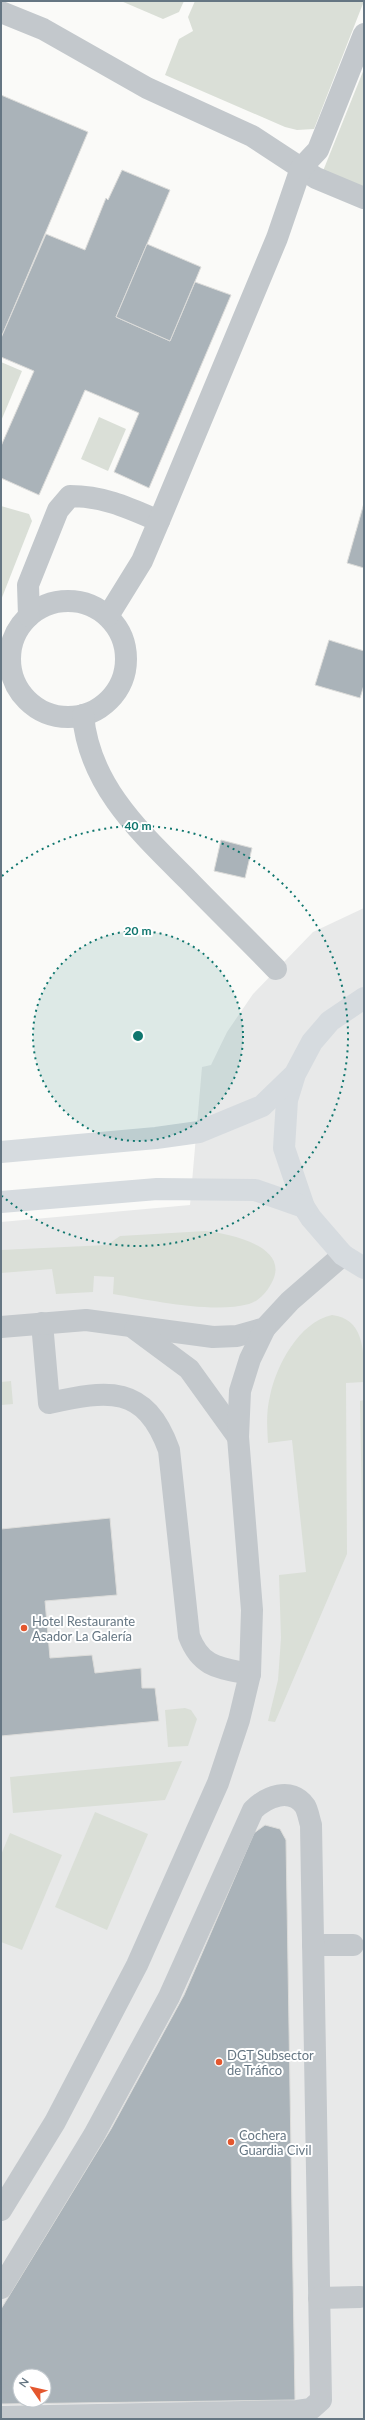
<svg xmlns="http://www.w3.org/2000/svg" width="365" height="2420" font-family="Lato,sans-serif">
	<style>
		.built { fill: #e8e9e9; fill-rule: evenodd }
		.green { fill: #dadfd7 }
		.building { fill: #aab3b9; stroke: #dcdcda; fill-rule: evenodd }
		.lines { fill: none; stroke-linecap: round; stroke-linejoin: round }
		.minor { stroke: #c3c8cc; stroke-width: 22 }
		.major { stroke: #d6dbdf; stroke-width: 22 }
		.ring { fill: none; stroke: #0f766e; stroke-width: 2; stroke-dasharray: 2 4 }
		.poi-dot { fill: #e4572e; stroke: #fff; stroke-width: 1.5 }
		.labels { text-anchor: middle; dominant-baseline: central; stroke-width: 4; stroke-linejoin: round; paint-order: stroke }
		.poi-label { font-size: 13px; fill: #657683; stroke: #fff; text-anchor: start }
		.centre { fill: #0f766e; stroke: #fff; stroke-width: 2 }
		.ring-label { font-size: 12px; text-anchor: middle; font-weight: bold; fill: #0f766e; stroke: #fff; stroke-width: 4; stroke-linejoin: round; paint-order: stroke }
	</style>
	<rect width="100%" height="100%" fill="#fafaf8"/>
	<path class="built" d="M364,908V2419H1V1222L190,1205L202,1067L211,1065L227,1032L253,994L313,932ZM20,2376H44V2400H20Z"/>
	<g class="green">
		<polygon points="121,1 184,1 179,12 163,19"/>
		<polygon points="195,1 364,1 314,129 297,130 285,127 165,75 179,39 193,31 188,17"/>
		<polygon points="364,69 364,187 323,171"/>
		<polygon points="1,362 22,371 1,421"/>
		<polygon points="99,417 126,429 108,471 81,459"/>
		<polygon points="1,506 29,514 32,521 1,600"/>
		<path d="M206,1231C229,1234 293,1246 271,1284C266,1293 259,1301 249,1304C213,1314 150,1300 113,1294L114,1277L94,1276L93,1292L56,1294L52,1269L1,1273V1250L107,1245L120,1236Z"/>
		<path d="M332,1315C365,1319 364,1352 364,1382L346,1383L347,1554L275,1722L268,1721L278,1680L281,1638L279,1575L306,1572L292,1440L268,1443C267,1427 266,1412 270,1396C276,1366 299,1322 332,1315Z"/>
		<polygon points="11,1381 13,1404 1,1405 1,1382"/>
		<polygon points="364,1400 364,1617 360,1401"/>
		<polygon points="185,1708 191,1710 197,1719 188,1746 168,1747 165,1710"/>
		<polygon points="182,1761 165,1800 13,1813 10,1777"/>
		<polygon points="95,1812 148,1834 107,1930 55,1907"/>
		<polygon points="10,1833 62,1855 22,1950 1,1942 1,1855"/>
	</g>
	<g class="building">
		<polygon points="1,95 88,132 1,338"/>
		<polygon points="122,170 170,190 116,317 170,341 195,282 231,295 149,488 114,472 139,413 85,390 39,495 1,478 1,446 34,371 1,357 1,338 46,234 85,250 106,198 108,200"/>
		<polygon points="147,244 201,267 170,341 116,317"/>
		<polygon points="364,503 364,568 347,563"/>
		<polygon points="329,640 364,651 364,685 360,698 315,685"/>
		<polygon points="221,840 252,848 245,878 214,871"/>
		<polygon points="110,1518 117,1595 45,1601 50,1658 92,1655 95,1673 141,1668 142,1688 155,1688 159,1721 1,1736 1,1529"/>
		<path d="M265,1825L280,1829L286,1840L295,2400L1,2404V2309L111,2129L184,1995L254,1833ZM20,2376H44V2400H20Z"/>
	</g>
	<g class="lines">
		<g class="minor">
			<polyline points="1,12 43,29 147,88 252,136 316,178 364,198"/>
			<circle cx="68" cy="659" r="58"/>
			<path d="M29,616L28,585L58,510L70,496C104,496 129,508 159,521"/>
			<polyline points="108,616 142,561 159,521 277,238 301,168 318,150 364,34"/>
			<path d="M83,715C89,786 141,833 188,880C217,910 247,939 276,969"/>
			<path d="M42,1323L49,1403C108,1390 145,1384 169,1450L189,1636C201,1668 220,1668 250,1674"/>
			<polyline points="1,1327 86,1320 213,1337 237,1336 265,1328 290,1301 343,1255"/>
			<polyline points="135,1329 189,1369 238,1437"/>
			<polyline points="313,1945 353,1945"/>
			<polyline points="1,2210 55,2122 137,1965 218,1783 239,1720 250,1674 252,1610 238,1437 240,1391 250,1359 265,1328"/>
			<path d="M1,2288L94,2135L169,1997L253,1810C266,1797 291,1786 305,1806C308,1811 309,1819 311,1825L321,2400L311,2409L297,2411L1,2417"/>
			<polyline points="319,2298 360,2297"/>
		</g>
		<g class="major">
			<polyline points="364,998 330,1021 312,1042 295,1074 287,1100 284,1148 304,1207 311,1218 343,1255 364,1268"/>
			<polyline points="1,1152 156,1138 199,1132 262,1106 293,1076"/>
			<polyline points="1,1202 157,1189 255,1190 304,1207"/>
		</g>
	</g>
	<circle cx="138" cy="1036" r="105" fill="#0f766e" fill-opacity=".12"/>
	<g class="ring">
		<circle cx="138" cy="1036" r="105"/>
		<path d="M2 876A210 210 0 1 1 2 1196"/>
	</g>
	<g class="poi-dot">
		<circle cx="24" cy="1628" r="4"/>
		<circle cx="219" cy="2062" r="4"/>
		<circle cx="231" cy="2142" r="4"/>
	</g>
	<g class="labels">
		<g class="poi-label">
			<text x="32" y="1621">Hotel Restaurante<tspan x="32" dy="15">Asador La Galería</tspan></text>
			<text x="227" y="2055">DGT Subsector<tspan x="227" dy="15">de Tráfico</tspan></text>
			<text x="239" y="2135">Cochera<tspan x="239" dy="15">Guardia Civil</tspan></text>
		</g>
	</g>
	<circle cx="138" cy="1036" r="6" class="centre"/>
	<g class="ring-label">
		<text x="138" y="830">40 m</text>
		<text x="138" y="935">20 m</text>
	</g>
	<rect width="365" height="2420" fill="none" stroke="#657683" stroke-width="4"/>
	<g transform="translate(32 2388) rotate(304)"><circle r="19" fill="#ffffff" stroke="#c1c8cd"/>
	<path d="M0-3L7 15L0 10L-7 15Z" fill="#e4572e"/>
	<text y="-6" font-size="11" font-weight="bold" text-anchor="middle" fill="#657683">N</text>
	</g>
</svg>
